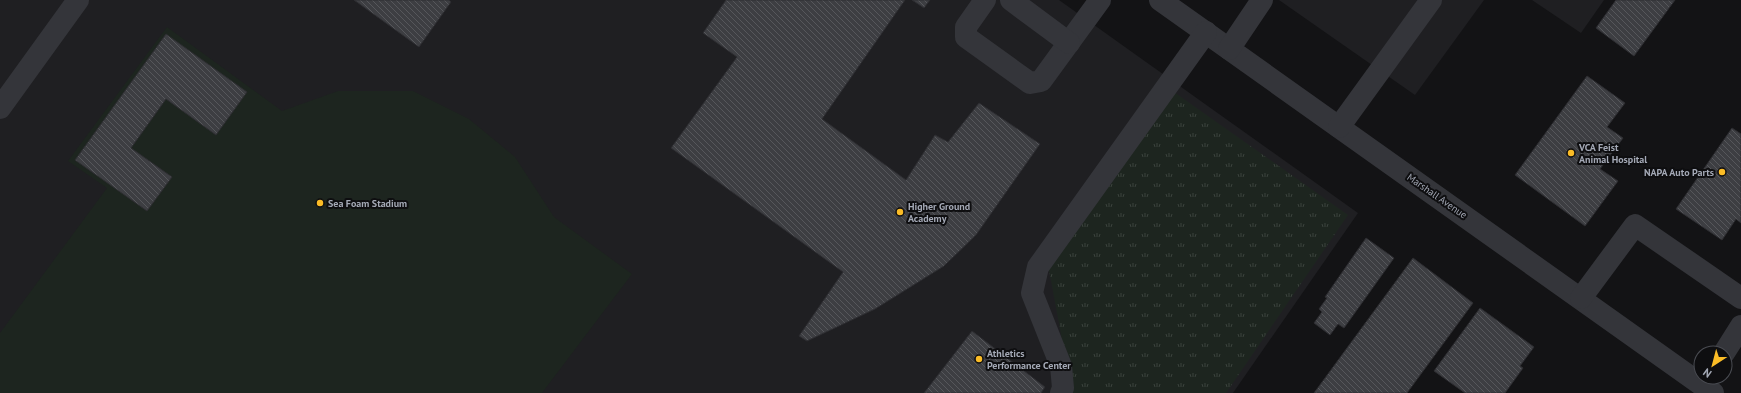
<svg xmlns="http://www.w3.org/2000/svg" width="1741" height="393" font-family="'PT Sans',sans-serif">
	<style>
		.built { fill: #1f1f22 }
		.grass { fill: #1d251f }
		.park { fill: url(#park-tufts) }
		.building { fill: url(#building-back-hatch); stroke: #2d2d31 }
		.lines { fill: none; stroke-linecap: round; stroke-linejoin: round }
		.minor { stroke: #34353a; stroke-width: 22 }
		.poi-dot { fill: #fbbc26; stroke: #0e0e10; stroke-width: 1.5 }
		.labels { text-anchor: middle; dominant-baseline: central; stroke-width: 4; stroke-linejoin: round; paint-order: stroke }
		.poi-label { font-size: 10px; font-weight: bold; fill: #a4a9b6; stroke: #0e0e10; text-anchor: start }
		.street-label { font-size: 10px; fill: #a4a9b6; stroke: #0e0e10 }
	</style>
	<defs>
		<pattern id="park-tufts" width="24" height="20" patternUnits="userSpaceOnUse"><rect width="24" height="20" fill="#1d251f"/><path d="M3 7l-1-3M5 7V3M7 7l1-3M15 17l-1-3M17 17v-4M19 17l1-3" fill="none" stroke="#3b423d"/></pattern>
		<pattern id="building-back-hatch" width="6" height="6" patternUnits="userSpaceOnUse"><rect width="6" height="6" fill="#3d3e42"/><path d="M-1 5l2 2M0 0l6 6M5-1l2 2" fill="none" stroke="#56575b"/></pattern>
	</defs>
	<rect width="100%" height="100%" fill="#131315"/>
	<g class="built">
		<polygon points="0,0 1059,0 1358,213 1233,393 0,393"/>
		<polygon points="1279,0 1484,0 1415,95"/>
		<polygon points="1532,0 1604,0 1581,33"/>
	</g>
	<polygon class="grass" points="167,27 282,111 338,91 413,91 469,119 515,157 554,217 632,274 542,393 0,393 0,333 107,188 68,161"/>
	<polygon class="park" points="1174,92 1348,215 1226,393 1072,393 1048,265"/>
	<g class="building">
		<polygon points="354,0 449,0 451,2 419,47"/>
		<polygon points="726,0 905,0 822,119 906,180 935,135 948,142 979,103 1040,144 976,235 944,266 875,309 807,341 799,336 843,272 671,148 737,57 703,33"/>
		<polygon points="912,0 930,0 924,8"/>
		<polygon points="1616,0 1675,0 1634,56 1596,28"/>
		<polygon points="166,34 247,92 216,135 166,99 131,148 172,177 147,211 75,160"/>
		<polygon points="1587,76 1625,103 1607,127 1623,138 1600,169 1618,181 1585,226 1515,175"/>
		<polygon points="1732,128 1741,134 1741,223 1736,219 1722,240 1676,209"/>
		<polygon points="1366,238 1394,258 1344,328 1338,324 1330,335 1314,323 1322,312 1319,309 1327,298 1325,297"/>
		<polygon points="1413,258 1473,303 1407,393 1314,393"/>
		<polygon points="1480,308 1534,347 1520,366 1523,368 1505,393 1465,393 1434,371"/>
		<polygon points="972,331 1045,387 1041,393 924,393"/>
	</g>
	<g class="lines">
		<g class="minor">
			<polyline points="985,0 966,27 966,37 1030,83 1041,81 1100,0"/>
			<polyline points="1011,0 1069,43"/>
			<polyline points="1160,0 1713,393"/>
			<polyline points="1229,49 1262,0"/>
			<polyline points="0,108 78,0"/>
			<polyline points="1339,127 1431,0"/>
			<polyline points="1581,298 1635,225 1741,298"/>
			<polyline points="1724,353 1741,326"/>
			<polyline points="1061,393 1063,388 1061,366 1032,293 1038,267 1206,32"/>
		</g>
	</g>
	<g class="poi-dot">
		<circle cx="1571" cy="153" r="4"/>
		<circle cx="1722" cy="172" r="4"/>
		<circle cx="320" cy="203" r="4"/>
		<circle cx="900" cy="212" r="4"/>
		<circle cx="979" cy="359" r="4"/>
	</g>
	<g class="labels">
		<g class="poi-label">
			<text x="1579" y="147">VCA Feist<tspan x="1579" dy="12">Animal Hospital</tspan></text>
			<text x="1714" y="172" text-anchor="end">NAPA Auto Parts</text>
			<text x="328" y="203">Sea Foam Stadium</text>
			<text x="908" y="206">Higher Ground<tspan x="908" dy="12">Academy</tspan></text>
			<text x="987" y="353">Athletics<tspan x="987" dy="12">Performance Center</tspan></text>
		</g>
		<g class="street-label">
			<text transform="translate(1437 196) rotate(35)">Marshall Avenue</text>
		</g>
	</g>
	<g transform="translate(1713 365) rotate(216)"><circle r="19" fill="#0e0e10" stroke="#4a4c52"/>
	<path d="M0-3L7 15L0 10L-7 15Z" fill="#fbbc26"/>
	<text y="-6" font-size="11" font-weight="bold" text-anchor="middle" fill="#a4a9b6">N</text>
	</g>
</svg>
